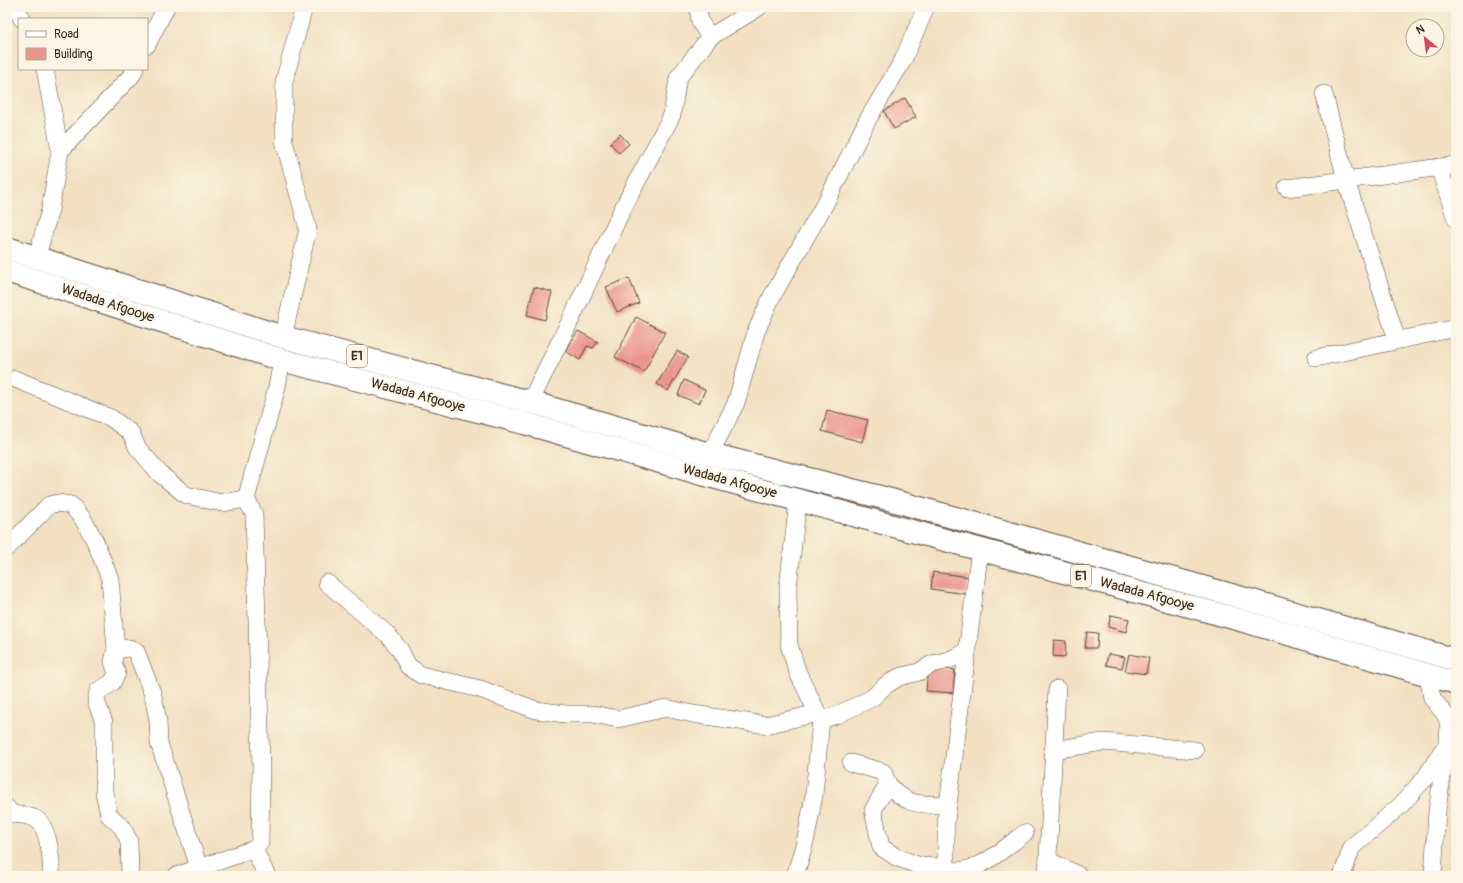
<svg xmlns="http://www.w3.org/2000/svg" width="1463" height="883" font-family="Pangolin,sans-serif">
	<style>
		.building { fill: #eb968d }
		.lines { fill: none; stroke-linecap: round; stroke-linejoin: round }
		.minor-casing { stroke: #564536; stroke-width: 18 }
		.highway-casing { stroke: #564536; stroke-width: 24 }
		.minor { stroke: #fff; stroke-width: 17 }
		.highway { stroke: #fff; stroke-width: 22 }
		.labels { text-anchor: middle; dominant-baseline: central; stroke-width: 4; stroke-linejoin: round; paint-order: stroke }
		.shield { fill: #fcf5e5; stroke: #75675a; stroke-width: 1 }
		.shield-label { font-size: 13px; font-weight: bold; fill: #3b2a1e }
		.street-label { font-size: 14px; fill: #3b2a1e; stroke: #fcf5e5 }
	</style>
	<rect width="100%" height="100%" fill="#fcf5e5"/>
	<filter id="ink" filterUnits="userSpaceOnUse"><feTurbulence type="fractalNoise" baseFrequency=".025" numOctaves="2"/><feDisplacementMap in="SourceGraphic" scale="8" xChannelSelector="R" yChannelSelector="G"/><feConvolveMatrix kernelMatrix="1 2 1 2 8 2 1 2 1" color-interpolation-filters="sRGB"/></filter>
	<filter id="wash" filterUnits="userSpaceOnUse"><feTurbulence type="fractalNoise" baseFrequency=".012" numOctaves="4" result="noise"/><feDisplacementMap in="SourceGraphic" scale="16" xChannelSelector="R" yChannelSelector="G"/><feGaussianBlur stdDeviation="0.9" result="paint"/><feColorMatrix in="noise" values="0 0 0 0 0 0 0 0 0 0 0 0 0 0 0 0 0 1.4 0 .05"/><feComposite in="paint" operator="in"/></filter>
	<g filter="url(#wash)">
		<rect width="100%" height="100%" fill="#f2e0c1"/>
		<g id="blocks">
			<g class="building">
				<polygon points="905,98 916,117 894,129 884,111"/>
				<polygon points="620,134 629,144 619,153 610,143"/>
				<polygon points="629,278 639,303 617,312 606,287"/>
				<polygon points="534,287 552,292 545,320 527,315"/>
				<polygon points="636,317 665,332 644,372 615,357"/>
				<polygon points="578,331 598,342 593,348 587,346 580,360 565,351"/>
				<polygon points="677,351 688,357 668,391 657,384"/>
				<polygon points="684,380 705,390 699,404 678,395"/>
				<polygon points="827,410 868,420 862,442 822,431"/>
				<polygon points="933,572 969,577 966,594 931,589"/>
				<polygon points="1111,615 1129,619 1126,632 1108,627"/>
				<polygon points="1087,632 1098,633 1097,648 1085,648"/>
				<polygon points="1054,640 1066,641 1065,657 1053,656"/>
				<polygon points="1108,654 1125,657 1122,668 1106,665"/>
				<polygon points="1129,654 1149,658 1146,674 1125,671"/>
				<polygon points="928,667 955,670 953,693 926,691"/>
			</g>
		</g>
	</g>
	<g filter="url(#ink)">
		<use href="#blocks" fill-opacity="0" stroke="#564536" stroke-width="1"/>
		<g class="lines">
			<g class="minor-casing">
				<g id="minor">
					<polyline points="16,7 22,19"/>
					<polyline points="698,7 700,22 710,37"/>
					<polyline points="147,45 166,7"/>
					<polyline points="45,69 60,151"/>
					<polyline points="1324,94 1346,180 1397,340"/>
					<polyline points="1439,167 1456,219"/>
					<polyline points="1287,188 1456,165"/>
					<polyline points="37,256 50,210 60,151 132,75 135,69"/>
					<polyline points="283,337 308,229 284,141 284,82 304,7"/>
					<polyline points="1316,358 1456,328"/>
					<polyline points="15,379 111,418 131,433 137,447 160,474 186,495 222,503 246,499"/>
					<polyline points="530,402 573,315 622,210 672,115 678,78 710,37 759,7"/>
					<polyline points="710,454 736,403 756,332 771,298 826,202 867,121 903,60 926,7"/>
					<polyline points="7,548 49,505 58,503 71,505 83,519 95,541 110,579 116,649 113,662 117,673 112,683 98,691 96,701 104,722 104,792 109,815 122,827 129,841 130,876"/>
					<polyline points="327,583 388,635 400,650 408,666 421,675 480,689 536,710 565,714 593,714 618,719 666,708 693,714 766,725 818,713"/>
					<polyline points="116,649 129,648 136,651 153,695 158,721 159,743 199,868"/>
					<polyline points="1428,676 1432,698 1447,717 1449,729 1437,811 1433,876"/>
					<polyline points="821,720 837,715 872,698 886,685 899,677 919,672 932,664 949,660 967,652"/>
					<polyline points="1053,750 1103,742 1195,750"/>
					<polyline points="851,763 883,772 888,784 873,810 881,847 896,857 920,866 946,867"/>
					<path d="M887,783C908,807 918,804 948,805"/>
					<path d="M7,808L12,814C19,815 27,815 34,818C49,824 52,862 51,876"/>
					<polyline points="254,849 267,876"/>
					<polyline points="1048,860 1080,876"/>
					<path d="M946,870C977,876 1001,850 1025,833"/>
					<polyline points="176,876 254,849 260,843 261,767 254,514 246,499 277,387 282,360"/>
					<polyline points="795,876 806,838 814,795 821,720 798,673 789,645 788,588 798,500"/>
					<polyline points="946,876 946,821 980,548"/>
					<polyline points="1047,876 1057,689"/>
					<polyline points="1342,876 1352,847 1401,805 1425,778 1442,751"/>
				</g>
			</g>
			<g class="highway-casing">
				<g id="highway">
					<polyline points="7,248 283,337 530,402 710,454 884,498 1239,597 1456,660"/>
					<polyline points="7,271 282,360 524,423 705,475 1233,618 1456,683"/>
				</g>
			</g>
			<use href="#minor" class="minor"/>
			<use href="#highway" class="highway"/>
		</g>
	</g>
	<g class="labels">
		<g class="shield">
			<rect x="347" y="345" width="20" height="22" rx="3"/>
			<rect x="1071" y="565" width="20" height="22" rx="3"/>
		</g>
		<g class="shield-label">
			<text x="357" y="356">E1</text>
			<text x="1081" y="576">E1</text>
		</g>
		<g class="street-label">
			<text transform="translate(108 303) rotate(18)">Wadada Afgooye</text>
			<text transform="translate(418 395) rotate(15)">Wadada Afgooye</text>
			<text transform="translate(730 481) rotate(15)">Wadada Afgooye</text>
			<text transform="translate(1147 594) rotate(15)">Wadada Afgooye</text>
		</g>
	</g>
	<rect width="1463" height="883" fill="none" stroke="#fcf5e5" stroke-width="24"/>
	<rect x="18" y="18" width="130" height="52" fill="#fcf5e5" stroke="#afa495"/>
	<rect x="26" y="31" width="20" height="6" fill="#ffffff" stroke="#afa495"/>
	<text x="54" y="38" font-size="12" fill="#3b2a1e">Road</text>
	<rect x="26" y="48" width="20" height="12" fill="#eb968d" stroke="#afa495"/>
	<text x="54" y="58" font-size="12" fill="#3b2a1e">Building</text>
	<g transform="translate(1425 38) rotate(331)"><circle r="19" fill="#fcf5e5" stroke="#afa495"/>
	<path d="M0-3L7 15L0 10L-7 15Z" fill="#d1495b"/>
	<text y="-6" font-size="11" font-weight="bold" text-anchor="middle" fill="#3b2a1e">N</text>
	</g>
</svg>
